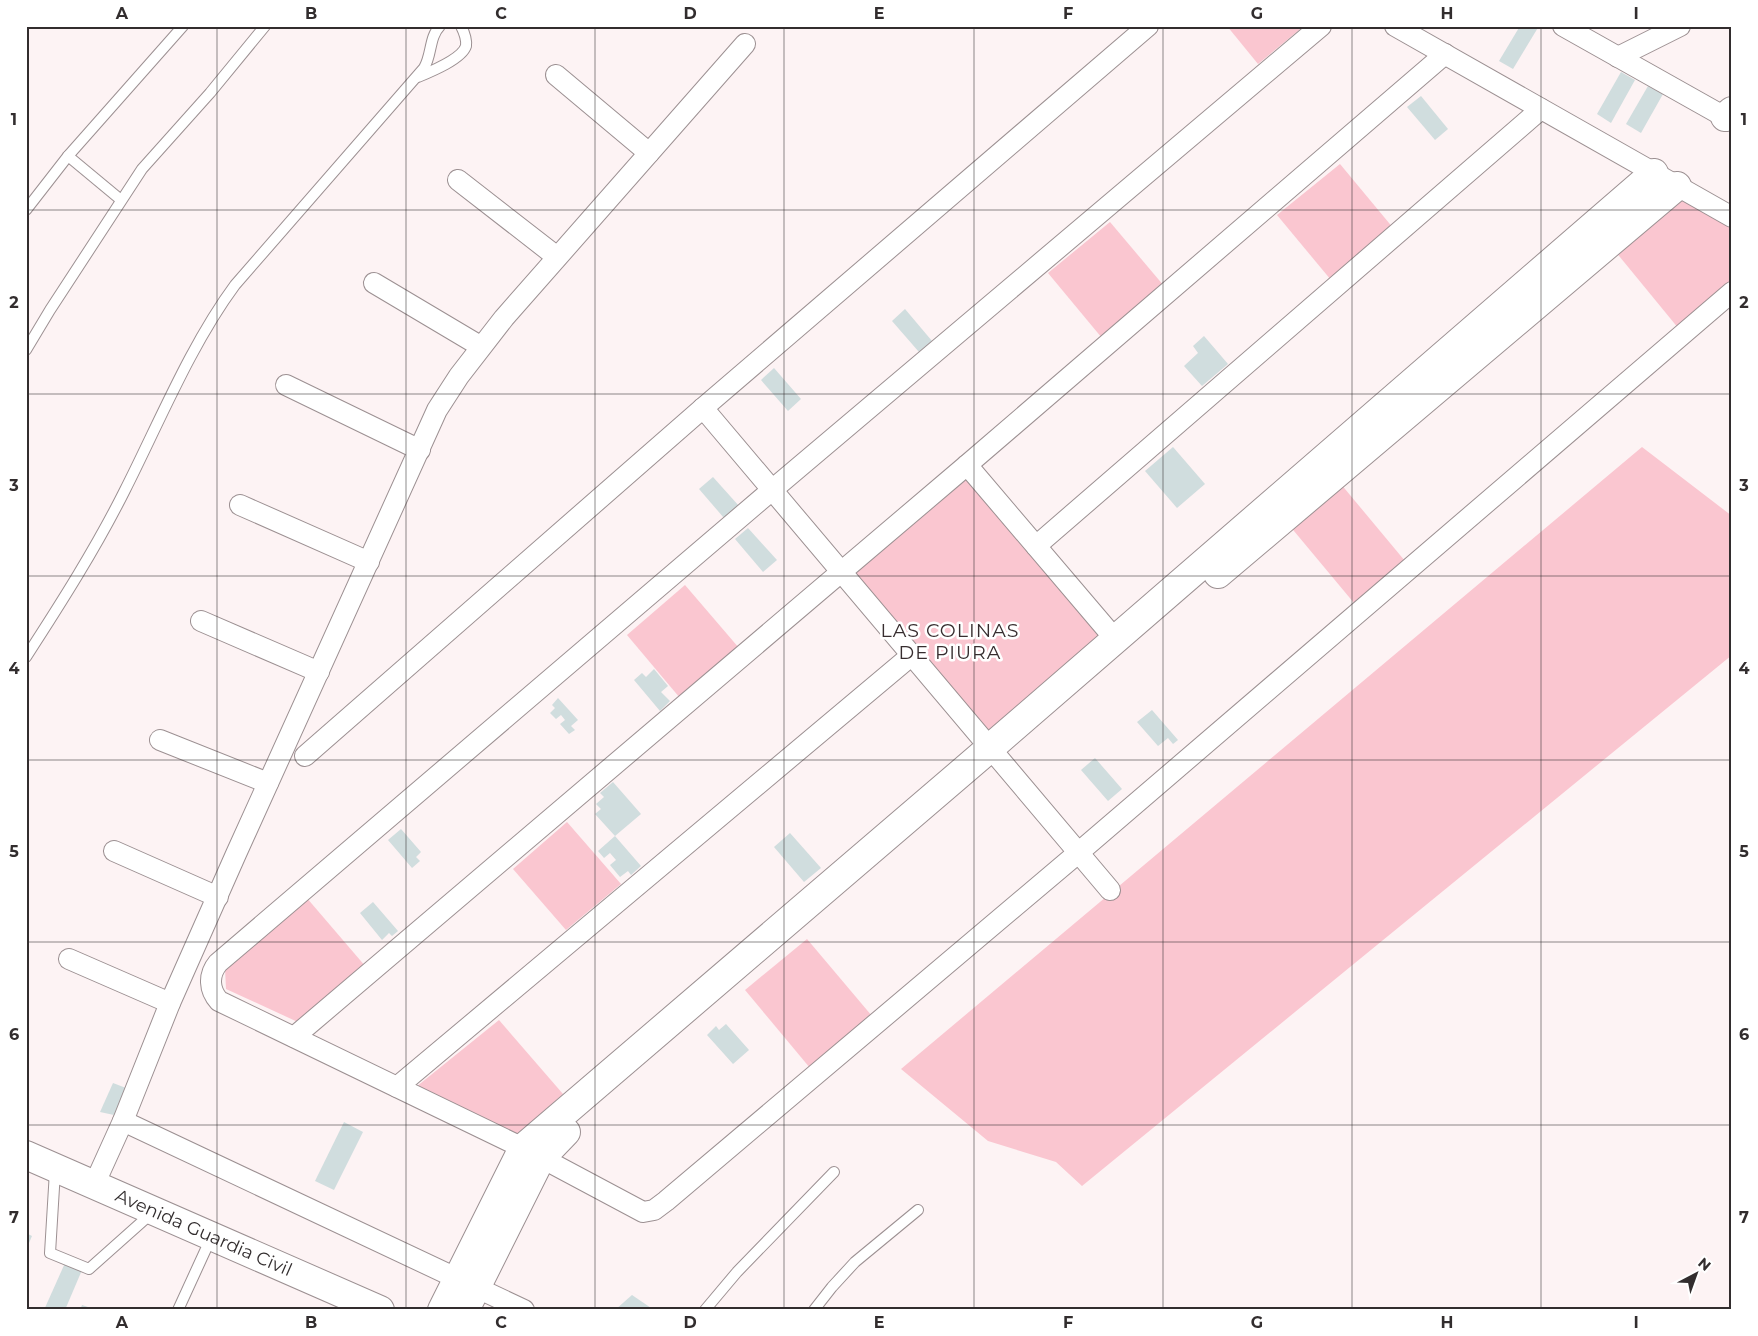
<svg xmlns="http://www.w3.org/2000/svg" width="1758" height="1336" font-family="Montserrat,sans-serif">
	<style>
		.green { fill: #fac6d0 }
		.building { fill: #d0ddde }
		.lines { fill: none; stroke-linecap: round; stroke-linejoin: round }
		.lane-casing { stroke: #9c9092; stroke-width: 12 }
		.street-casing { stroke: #9c9092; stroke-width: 22 }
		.secondary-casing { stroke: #9c9092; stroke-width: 30 }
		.highway-casing { stroke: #9c9092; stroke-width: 30 }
		.lane { stroke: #fff; stroke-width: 10 }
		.street { stroke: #fff; stroke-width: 20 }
		.secondary { stroke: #fff; stroke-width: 28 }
		.highway { stroke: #fff; stroke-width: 28 }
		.grid { fill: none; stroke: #322d2e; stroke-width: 1; stroke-opacity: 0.55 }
		.labels { text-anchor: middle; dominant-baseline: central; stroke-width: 5; stroke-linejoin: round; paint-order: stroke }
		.street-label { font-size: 18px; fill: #322d2e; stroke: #fff }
		.neighbourhood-label { font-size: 19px; letter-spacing: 1px; fill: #372d2f; stroke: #fff }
		.neatline { fill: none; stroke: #322d2e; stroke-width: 2 }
		.grid-label { font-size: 16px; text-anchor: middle; font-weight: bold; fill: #322d2e }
	</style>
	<rect width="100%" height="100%" fill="#fdf3f4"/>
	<g class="green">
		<polygon points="1227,26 1304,26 1258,64"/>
		<polygon points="1340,164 1394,229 1331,280 1277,215"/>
		<polygon points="1679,197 1732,225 1732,285 1679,329 1615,251"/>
		<polygon points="1110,222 1164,286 1102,338 1048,273"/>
		<polygon points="1642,447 1732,516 1732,655 1082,1186 1056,1162 988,1141 901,1069"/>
		<polygon points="967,479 1101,638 988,733 854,574"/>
		<polygon points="1340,483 1405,561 1354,603 1289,525"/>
		<polygon points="685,585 739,648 680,698 627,635"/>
		<polygon points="567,822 621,884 566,930 513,869"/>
		<polygon points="306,897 366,967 300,1023 226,989 225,968"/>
		<polygon points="807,939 872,1016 810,1068 745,990"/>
		<polygon points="499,1020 563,1094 515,1137 416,1087"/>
	</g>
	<g class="building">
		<polygon points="1520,26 1539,26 1513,69 1499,61"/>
		<polygon points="1621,72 1635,80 1611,123 1597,114"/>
		<polygon points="1648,86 1663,94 1641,133 1626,124"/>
		<polygon points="1421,96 1448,129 1435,140 1407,107"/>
		<polygon points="905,309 932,341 919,352 892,321"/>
		<polygon points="1204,336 1228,364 1202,386 1184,366 1198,353 1193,346"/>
		<polygon points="774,368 801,399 788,411 761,380"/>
		<polygon points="1173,447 1205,484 1177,508 1145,471"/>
		<polygon points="713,477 739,506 724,518 699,489"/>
		<polygon points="748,528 777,560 763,572 735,539"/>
		<polygon points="654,669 668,686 661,692 670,701 660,711 634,680 642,673 646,677"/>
		<polygon points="558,698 578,720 571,726 575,730 569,734 560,724 565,720 561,715 556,719 550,713 555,708 552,705"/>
		<polygon points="1152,710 1178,740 1173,744 1168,738 1158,746 1137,722"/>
		<polygon points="1095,758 1122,789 1108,801 1081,770"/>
		<polygon points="613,782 641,814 615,836 595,814 601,809 596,804 604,797 600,793"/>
		<polygon points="401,829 421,852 416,857 420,861 412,868 388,840"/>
		<polygon points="790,833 821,868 804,882 774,847"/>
		<polygon points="615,836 641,866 631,875 628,871 620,877 610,865 616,860 610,853 604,858 598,851"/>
		<polygon points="373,902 398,931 392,936 389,933 382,940 360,913"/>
		<polygon points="726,1024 749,1050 733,1064 707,1035 716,1026 719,1030"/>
		<polygon points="113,1083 126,1088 114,1115 100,1112"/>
		<polygon points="344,1122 363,1132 334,1190 315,1181"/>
		<polygon points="26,1233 32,1236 26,1250"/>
		<polygon points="65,1263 82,1270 65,1310 44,1310"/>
		<polygon points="632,1295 654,1310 615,1310"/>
		<polygon points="82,1305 88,1307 87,1310 80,1310"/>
	</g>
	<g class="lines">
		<g class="lane-casing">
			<g id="lane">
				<path d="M418,77C430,72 462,59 466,46C467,39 464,32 461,26"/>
				<polyline points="68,156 121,200"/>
				<polyline points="26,210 68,156 183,26"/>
				<polyline points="26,350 50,310 142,169 210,93 265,26"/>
				<path d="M26,657C61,603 96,548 125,490C159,423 190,346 235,285L424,68C432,55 429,37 440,26"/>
				<polyline points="55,1171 50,1253 89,1269 153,1212"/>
				<polyline points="178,1310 211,1238"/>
				<polyline points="705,1310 737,1272 834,1172"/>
				<polyline points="814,1310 832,1287 855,1262 918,1210"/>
			</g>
		</g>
		<g class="street-casing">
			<g id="street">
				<path d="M1321,26L772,490L218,963C208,975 209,990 219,1001L523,1148L643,1212L654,1210L666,1201L1078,853L1732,292"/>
				<polyline points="1395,26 1732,217"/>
				<polyline points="1563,26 1732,121"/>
				<polyline points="1618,57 1680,26"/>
				<polyline points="556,75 649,153"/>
				<polyline points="458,180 557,257"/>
				<polyline points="374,283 480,346"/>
				<polyline points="286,385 420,450"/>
				<polyline points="703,408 1110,890"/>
				<polyline points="967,465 1115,639"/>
				<polyline points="240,505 369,562"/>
				<polyline points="1036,546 1541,109"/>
				<polyline points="201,621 319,672"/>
				<polyline points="160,740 268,783"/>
				<polyline points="305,756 703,408 1148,26"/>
				<polyline points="114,851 218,897"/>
				<polyline points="69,959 170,1003"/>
				<polyline points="294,1037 967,465 1445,54"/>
				<polyline points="397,1087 912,655"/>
				<polyline points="123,1121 524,1310"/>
				<polyline points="94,1185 123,1121 170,1003 236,854 437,410 459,376 504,318 745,44"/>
			</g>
		</g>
		<g class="secondary-casing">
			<g id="secondary">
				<polyline points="1725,117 1732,111"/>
				<polyline points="1218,574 1677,186"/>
				<polyline points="442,1310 523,1148 990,748 1654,173"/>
				<polyline points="465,1310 541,1158 566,1132"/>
			</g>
		</g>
		<g class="highway-casing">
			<g id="highway">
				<path id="s1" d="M26,1155L380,1310"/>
			</g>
		</g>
		<use href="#lane" class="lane"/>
		<use href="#street" class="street"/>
		<use href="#secondary" class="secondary"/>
		<use href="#highway" class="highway"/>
	</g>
	<path class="grid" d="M217,26V1310M406,26V1310M595,26V1310M784,26V1310M974,26V1310M1163,26V1310M1352,26V1310M1541,26V1310M26,210H1732M26,394H1732M26,576H1732M26,760H1732M26,942H1732M26,1125H1732"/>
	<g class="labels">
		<g class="street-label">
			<text stroke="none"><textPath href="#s1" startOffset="194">Avenida Guardia Civil</textPath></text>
		</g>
		<g class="neighbourhood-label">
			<text x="950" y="630">LAS COLINAS<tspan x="950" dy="22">DE PIURA</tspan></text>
		</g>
	</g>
	<rect width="1758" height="1336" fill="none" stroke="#ffffff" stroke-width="55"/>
	<g transform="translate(1696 1274) rotate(41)" stroke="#ffffff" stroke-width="4" paint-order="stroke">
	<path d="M0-4L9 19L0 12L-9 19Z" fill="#322d2e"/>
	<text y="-8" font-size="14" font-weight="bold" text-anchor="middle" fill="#322d2e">N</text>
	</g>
	<rect x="28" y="28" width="1702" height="1280" class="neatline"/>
	<g class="grid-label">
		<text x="122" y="19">A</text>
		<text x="311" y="19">B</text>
		<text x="501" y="19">C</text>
		<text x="690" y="19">D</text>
		<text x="879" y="19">E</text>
		<text x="1068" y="19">F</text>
		<text x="1257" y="19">G</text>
		<text x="1447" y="19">H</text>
		<text x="1636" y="19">I</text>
		<text x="14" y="125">1</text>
		<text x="1744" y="125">1</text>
		<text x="14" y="308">2</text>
		<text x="1744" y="308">2</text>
		<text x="14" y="491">3</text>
		<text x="1744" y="491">3</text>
		<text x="14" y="674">4</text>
		<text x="1744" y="674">4</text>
		<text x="14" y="857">5</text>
		<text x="1744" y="857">5</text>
		<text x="14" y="1040">6</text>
		<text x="1744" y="1040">6</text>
		<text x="14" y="1223">7</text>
		<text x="1744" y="1223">7</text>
		<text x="122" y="1328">A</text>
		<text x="311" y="1328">B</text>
		<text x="501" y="1328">C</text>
		<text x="690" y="1328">D</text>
		<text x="879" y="1328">E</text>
		<text x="1068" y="1328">F</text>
		<text x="1257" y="1328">G</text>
		<text x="1447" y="1328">H</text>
		<text x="1636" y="1328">I</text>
	</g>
</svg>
